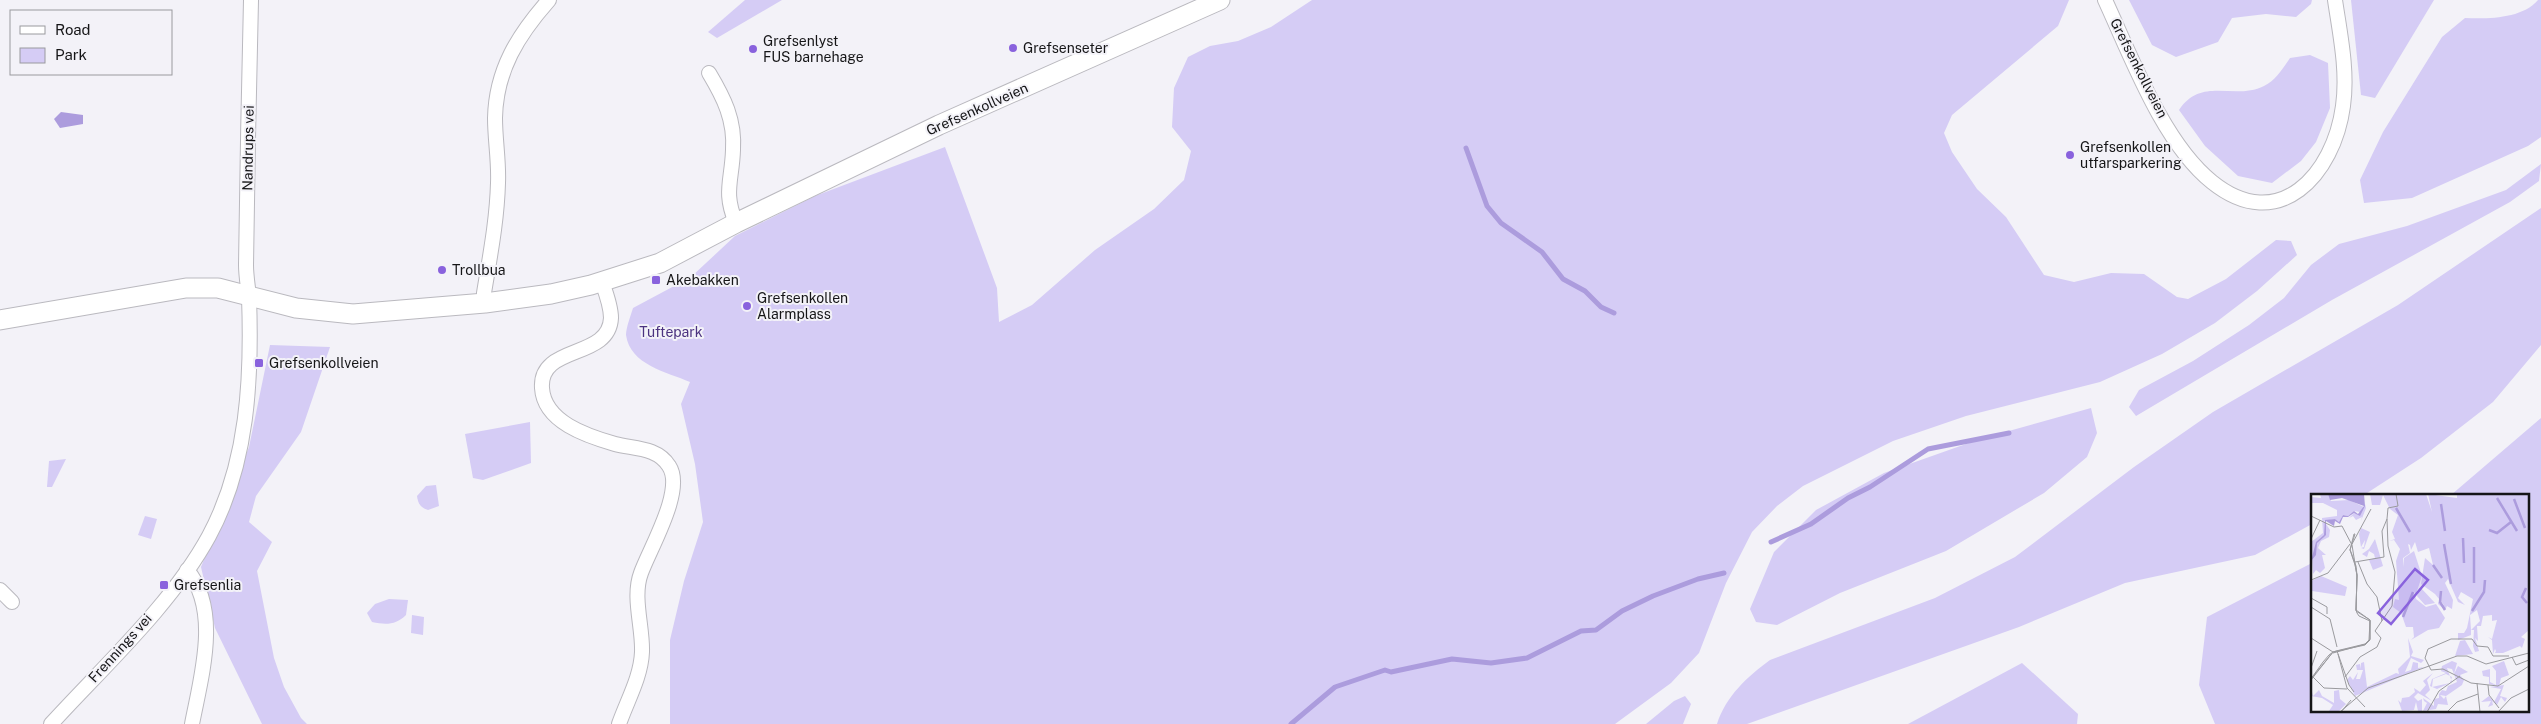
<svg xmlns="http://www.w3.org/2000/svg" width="2541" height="724" font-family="'Public Sans',sans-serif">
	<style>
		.green { fill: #d5ccf5 }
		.water { fill: #ac9cdd }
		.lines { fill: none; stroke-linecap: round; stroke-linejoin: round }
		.stream { stroke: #ac9cdd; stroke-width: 5 }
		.street-casing { stroke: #bab9bf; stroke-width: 16 }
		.secondary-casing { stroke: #bab9bf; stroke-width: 21 }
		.street { stroke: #fff; stroke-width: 14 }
		.secondary { stroke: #fff; stroke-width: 19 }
		.poi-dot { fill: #8962dd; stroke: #f3f2f8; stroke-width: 2 }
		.labels { text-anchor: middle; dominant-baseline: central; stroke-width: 4; stroke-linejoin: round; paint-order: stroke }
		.poi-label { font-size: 14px; fill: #151517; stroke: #f3f2f8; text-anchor: start }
		.street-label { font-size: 14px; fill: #151517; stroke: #f3f2f8 }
		.park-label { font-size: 14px; fill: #4c3380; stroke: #f3f2f8 }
		.inset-river { fill: none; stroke: #ac9cdd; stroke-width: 2.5 }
		.inset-road { fill: none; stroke: #9a9a9e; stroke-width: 1 }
		.view { fill: #8962dd; fill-opacity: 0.15; stroke: #8962dd; stroke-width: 2.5 }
		.inset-edge { fill: none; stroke: #151517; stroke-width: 2.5 }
	</style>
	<rect width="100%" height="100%" fill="#f3f2f8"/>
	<g class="green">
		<polygon points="745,0 782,0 717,38 708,32"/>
		<path d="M1312,0H2069L2058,26L1952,115L1944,133L1952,152L1977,189L2006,217L2044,275L2074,282L2111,273L2144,274L2177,297L2188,299L2226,279L2276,240L2291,241L2297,255L2257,291L2215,323L2162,354L2100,382L1966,416L1893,441L1803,486L1777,506L1752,532L1726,583L1699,653L1671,683L1615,724H670V640L684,581L703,522L695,464L681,404L690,382C667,372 630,365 626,335C626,327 631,315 633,308L691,277L735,236L815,196L945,147L997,288L999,322L1032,305L1095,250L1154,209L1184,180L1191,151L1172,127L1174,88L1188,57L1210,46L1238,41L1271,27Z"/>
		<polygon points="2129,0 2312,0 2311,4 2296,17 2266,14 2232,18 2218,42 2176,57 2152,45"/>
		<polygon points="2351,0 2434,0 2375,98 2361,95"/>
		<path d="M2538,0H2541V137L2528,146L2412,198L2364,203L2360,180L2383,132L2442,37L2465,18C2487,19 2522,19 2538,0Z"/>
		<path d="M2310,55L2328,63L2330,108L2316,142L2301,161L2272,183L2238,176L2205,146L2179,110C2202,76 2234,101 2264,86C2276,80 2283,68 2290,58Z"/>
		<polygon points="2541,164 2539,181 2510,202 2332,300 2136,416 2129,407 2139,390 2193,361 2249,325 2284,298 2311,265 2339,244 2407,226 2506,190"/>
		<path d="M2541,208V345L2493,402L2421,458L2364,495H2312V524L2255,555L2125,583L2019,627L1747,724H1717C1726,696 1747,677 1770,660L1935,598L2015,557L2134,467L2213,412L2398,305Z"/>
		<polygon points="270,345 330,347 301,432 256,496 249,522 272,542 257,571 274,658 284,687 301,718 307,724 262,724 215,628 201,567 249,447"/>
		<polygon points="2091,408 2097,433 2087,457 2044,493 1946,551 1840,593 1777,625 1756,622 1750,609 1774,552 1816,510 1884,473 1980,439"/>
		<polygon points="2541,418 2541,724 2215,724 2199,685 2207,617 2312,563 2312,710 2527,710 2527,495 2451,495"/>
		<polygon points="530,422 531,463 483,480 473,478 465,434"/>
		<polygon points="66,459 52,487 47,487 49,461"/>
		<path d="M436,485L439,506L428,510C421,508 418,504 417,496L426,486Z"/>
		<polygon points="145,516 157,519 151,539 138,535"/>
		<path d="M389,599L408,600L406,615C396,625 386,625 372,622L367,613L375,604Z"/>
		<polygon points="412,615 424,617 423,635 411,633"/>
		<polygon points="2022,663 2078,714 2077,724 1908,724"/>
		<polygon points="1685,696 1691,704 1683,724 1646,724 1674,701"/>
	</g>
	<polygon class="water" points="61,112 83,115 83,124 60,128 54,119"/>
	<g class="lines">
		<g class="stream">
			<polyline points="1466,148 1487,206 1501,223 1542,252 1563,279 1585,291 1601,307 1614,313"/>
			<polyline points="1771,542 1811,524 1848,498 1870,487 1928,449 2009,433"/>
			<polyline points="1291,724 1335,687 1385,670 1391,672 1452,659 1491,663 1527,658 1581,631 1596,630 1622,611 1653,596 1698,579 1724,573"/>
		</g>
		<g class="street-casing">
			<g id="street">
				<path d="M2105,0C2131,56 2163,143 2212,182C2279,236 2334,174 2343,106C2348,71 2340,34 2335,0"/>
				<path d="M709,73C724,98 735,120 733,150C732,181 723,192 736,223"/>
				<path d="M602,282C606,293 611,306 611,318C609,360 539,344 542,388C544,422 587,436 615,444C634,449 657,447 669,466C685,490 650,548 641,573C632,597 643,627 642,652C641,677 627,701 619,724"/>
				<path d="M485,303L484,293C490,256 497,220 498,183C499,161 495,140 495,118C496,70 518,35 549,0"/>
				<path d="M187,570C221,610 201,677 192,724"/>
				<polyline points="0,590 12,602"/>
				<path d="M51,724C103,667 172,604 209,536C248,464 252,378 249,297C248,286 246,276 246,265C247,177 249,88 251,0"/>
			</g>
		</g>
		<g class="secondary-casing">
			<polyline id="secondary" points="0,320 186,288 218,288 296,308 353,314 485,303 551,294 591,285 660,263 736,223 939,125 1220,0"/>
		</g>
		<use href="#street" class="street"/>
		<use href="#secondary" class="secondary"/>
	</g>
	<g class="poi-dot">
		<circle cx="1013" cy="48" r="5"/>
		<circle cx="753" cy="49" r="5"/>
		<circle cx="2070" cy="155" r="5"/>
		<circle cx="442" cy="270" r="5"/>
		<rect x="651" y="275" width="10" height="10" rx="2.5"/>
		<circle cx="747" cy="306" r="5"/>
		<rect x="254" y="358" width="10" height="10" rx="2.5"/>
		<rect x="159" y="580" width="10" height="10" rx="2.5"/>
	</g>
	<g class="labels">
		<g class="poi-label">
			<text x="763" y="41">Grefsenlyst<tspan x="763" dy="16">FUS barnehage</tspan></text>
			<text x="1023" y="48">Grefsenseter</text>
			<text x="2080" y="147">Grefsenkollen<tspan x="2080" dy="16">utfarsparkering</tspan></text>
			<text x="452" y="270">Trollbua</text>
			<text x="666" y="280">Akebakken</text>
			<text x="757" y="298">Grefsenkollen<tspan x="757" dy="16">Alarmplass</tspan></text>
			<text x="269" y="363">Grefsenkollveien</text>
			<text x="174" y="585">Grefsenlia</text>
		</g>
		<g class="street-label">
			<text transform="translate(2139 68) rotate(63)">Grefsenkollveien</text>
			<text transform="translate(977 109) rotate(-24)">Grefsenkollveien</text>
			<text transform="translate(248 148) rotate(-89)">Nandrups vei</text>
			<text transform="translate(120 648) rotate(-48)">Frennings vei</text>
		</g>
		<g class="park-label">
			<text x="671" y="332">Tuftepark</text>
		</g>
	</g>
	<g transform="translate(2311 494)">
		<rect width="218" height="218" fill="#f3f2f8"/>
		<path d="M9,0H17L20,7L38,6L53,13L54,10L55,14L50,27L51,23L45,26L42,22L38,24L43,19L49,21V18L43,17L37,22L32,21L28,28L24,25L13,27L19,36L18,43L10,47L7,54L15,61H11L14,74L9,79L5,76L2,80L0,48L12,39L11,24L26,22V16L12,9H0V3L10,4ZM59,0H115L121,18L117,0L146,4V0H217L218,136L210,143L214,145L211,154L209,152L192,159H184L185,157L184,155L182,160L181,146L177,143L181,145L186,126L181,127V121L172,122L170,132H166L167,147L164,144L168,157L164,158L162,152L163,136H160V141L147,146V139H153L156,134L162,105L150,98L147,104L154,111L147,108L137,85L134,89L142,106L141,115L136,112L134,116L127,110V108L133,111L124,100L110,90L114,64L122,71L118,54L107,58L104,48L100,56L99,51L97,50L99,59L92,64V73L93,64L103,57L111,82L105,100L103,98L105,105L115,113L125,110L134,124L128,134L117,136L100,146L103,143L102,133H95L90,119L82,113L84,105L88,106L85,67L89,55L83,46L78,47L84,45L81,38L87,21L79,15L72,1L69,11H61ZM166,116L169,127L160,136L159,121ZM50,34L59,38L53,55L50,54L53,53L54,46L50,53L48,40ZM64,45L72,72L62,76L58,66L64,64L63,60L58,57L56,63L51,60L58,55ZM10,82L36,93L34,102L1,97L0,87ZM108,94H110L124,109L114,111L106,102ZM97,144L102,158L100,162L113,166L110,169L100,164L94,178L100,176L102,168L107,169V174L113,173L44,202L36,186L39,182L42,186L47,178L45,185H49L52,176H46L45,171L49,170L50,175V169L53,168L56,193L85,179L88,180L87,175L99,163ZM154,146L162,160L144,162L149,147ZM141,167L146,169L143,180L147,172L157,178L149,181L153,186L151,191L135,202L129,201L133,205L135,202L137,211L127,210L125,215L112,217L116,209L113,207L112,204L123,212V205L128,204V200L131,196L135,197L137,192L146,188L141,175L136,174L141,188L126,195L119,192L121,185L135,179L130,177L131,172ZM135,180L141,183L139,189L121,193L122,185ZM193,167L198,181L190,184L188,192L178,190V183L172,182L171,177L179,175V188L185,191V177L181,172ZM122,179L116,186L119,196L114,201L121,207L127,197L121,207L107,199L103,203L107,207L111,205V217H107L105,208L103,216L91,217L87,206L90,209L91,204L98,203L104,198L103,194L109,198L115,191L112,187ZM193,191L189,202L196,204L194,208L190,203L186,211L181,207L182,211L177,213L180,207L170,208L178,202L183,208L190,195L179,193ZM0,194L2,202L8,196L11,202L23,209V197L28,196L29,205L35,210L28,217H18L22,211L11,204L0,202Z" fill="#d5ccf5" fill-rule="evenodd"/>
		<path d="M17,0H53L54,12L49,22L43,19L37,23H32L29,30L24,27L23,32L15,27V41L13,43L6,49L5,61L0,67L5,48L13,41L14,26L24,25L28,28L32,21L37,22L43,17L47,20L53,12L31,4L19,6Z" fill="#ac9cdd"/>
		<path class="inset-river" d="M186,4L206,37M203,5L214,34M130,10L134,37M85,14L99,38M178,36L186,39L200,28M152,44L153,69M133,50L140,90M122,71L131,84M163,89V53M215,94L211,103L216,109M130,97L129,108L134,116M161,117L173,98L174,86M92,123L102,98"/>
		<path class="inset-road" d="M0,22L23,33L31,32L41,51M0,45L9,26M41,50L60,15M44,68L73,63L71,37L76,25M47,68L56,90L66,103L71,127M0,86L17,79L39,50M0,104L16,113V120M0,113L19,125L26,153M0,144L22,158M26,157L38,191L43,198M22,159L55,150L59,145V126L45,117L46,82L41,51M27,160L36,194L54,213M201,163L205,171L218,166M0,174L6,157M120,176L114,164L117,155L140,145H161L166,152L177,153L182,162H198M120,176L132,175L160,189L187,192L218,172M0,181L13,194L36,195M34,183L49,163L66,153L70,144L64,137L81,112L84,78L77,52L76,25L77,14L87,12L85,0M0,185L22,158M0,185L2,182L12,168L18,161L22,158L25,157L54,150L58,146L59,127L48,122L46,119L45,116L46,81L45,72L40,58L39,56L43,40H44L39,56L44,71L46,81L45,116L59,126V146L54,151L22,158L0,186M166,189L169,218M177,191L178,201L188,214M29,218L57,194L146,162H156L175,170L218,159M30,218L40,206M116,218L128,197L149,182M136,218L146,208L167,200M187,218L200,204L218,195"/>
		<path class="view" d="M104,75L117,86L80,130L67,119Z"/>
		<rect width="218" height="218" class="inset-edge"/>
	</g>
	<rect x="10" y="10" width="162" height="65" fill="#f3f2f8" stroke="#9a9a9e"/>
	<rect x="20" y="26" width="25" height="8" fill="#ffffff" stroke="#9a9a9e"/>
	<text x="55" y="35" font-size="15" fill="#151517">Road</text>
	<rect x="20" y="48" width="25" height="15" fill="#d5ccf5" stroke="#9a9a9e"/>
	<text x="55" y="60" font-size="15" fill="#151517">Park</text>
</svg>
